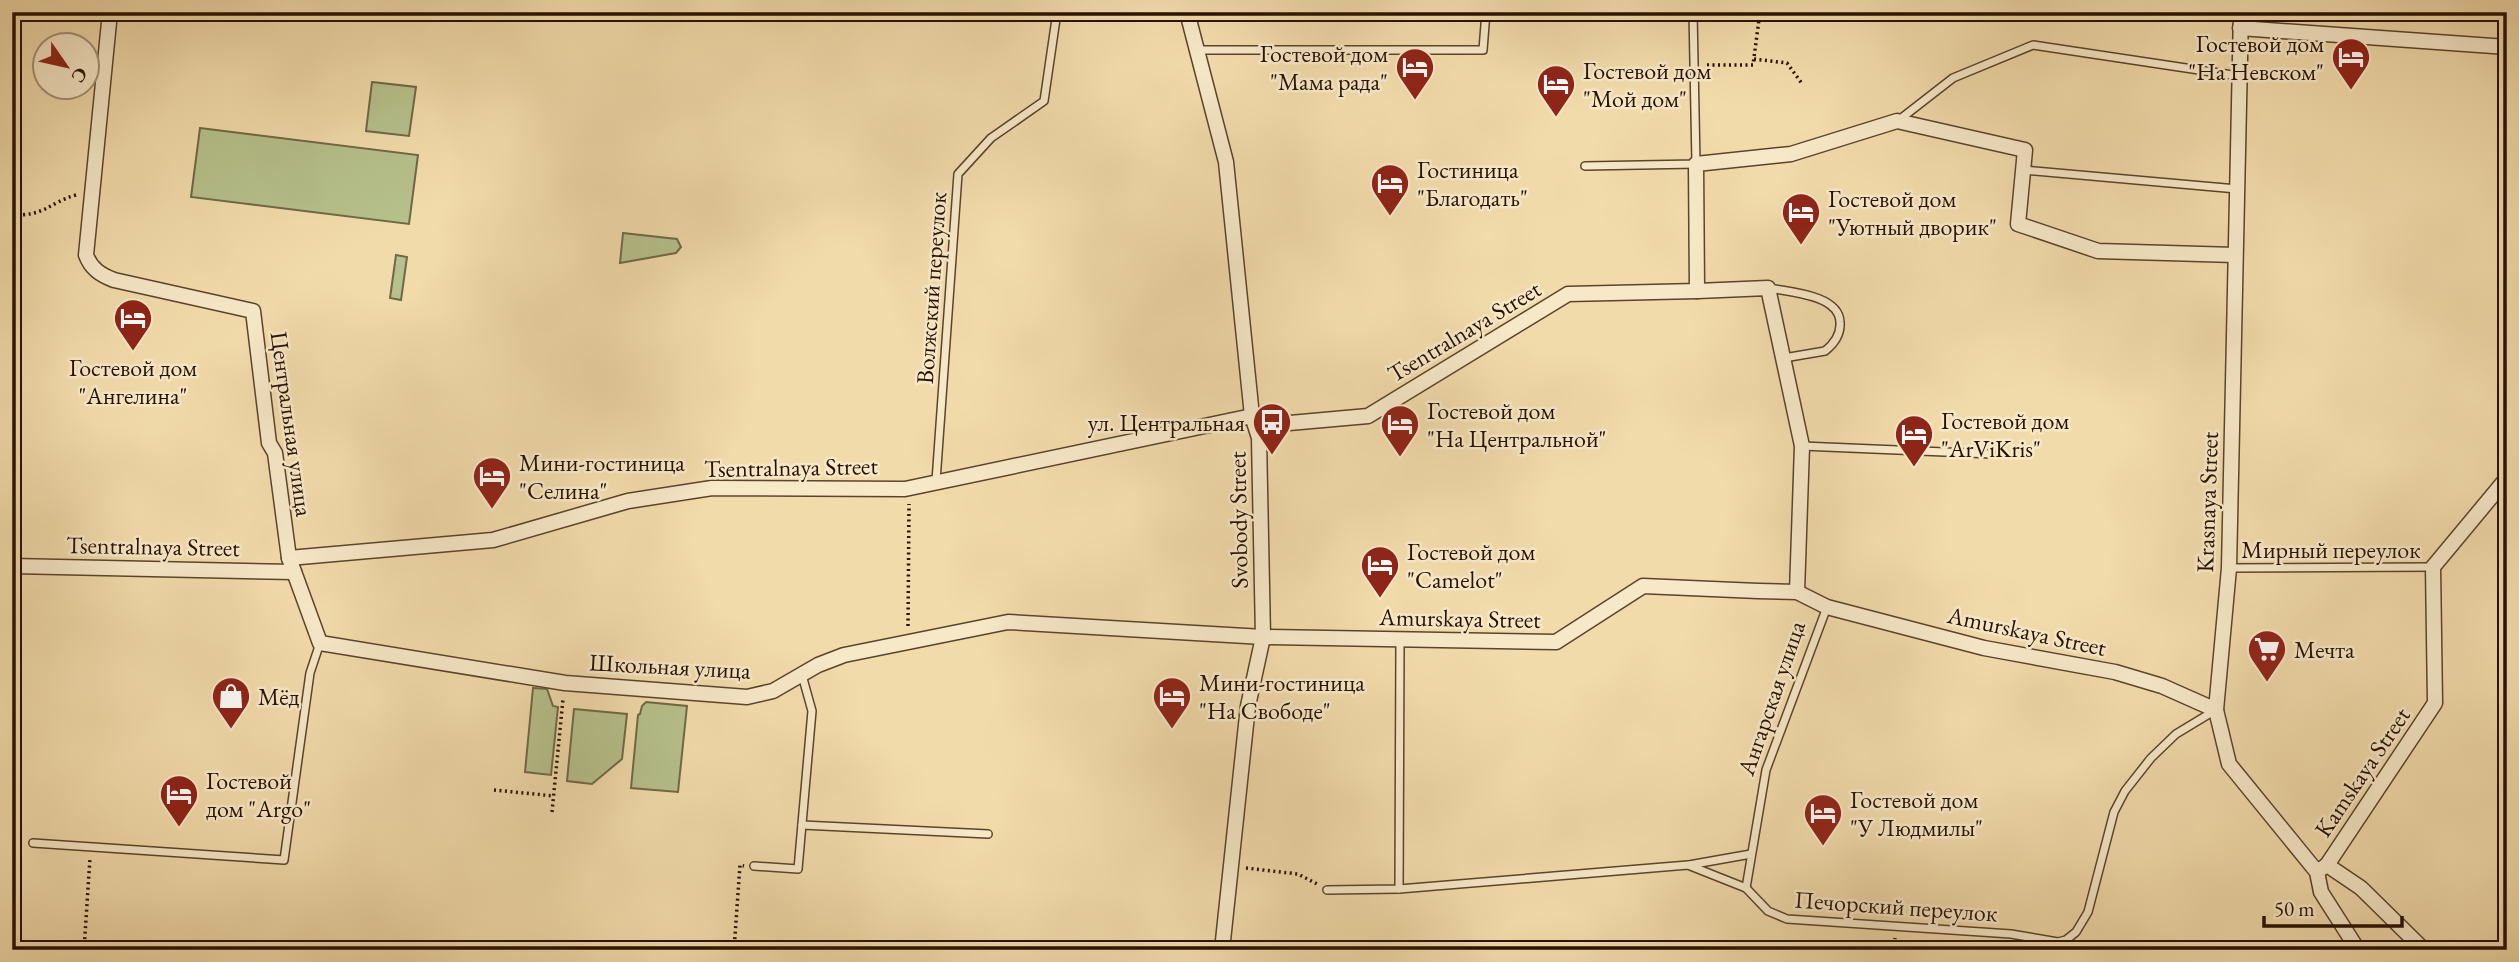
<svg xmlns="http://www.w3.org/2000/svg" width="2519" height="962" font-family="'EB Garamond',serif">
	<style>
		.green { fill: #b6c18c; stroke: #6f6946; stroke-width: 2 }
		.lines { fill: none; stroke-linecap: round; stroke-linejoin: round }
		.service-casing { stroke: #5a442b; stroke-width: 10 }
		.minor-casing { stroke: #5a442b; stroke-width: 17 }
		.path { stroke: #281100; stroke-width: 3.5; stroke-dasharray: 2 3.5; stroke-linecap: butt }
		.service { stroke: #f7e8c8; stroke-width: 7 }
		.minor { stroke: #f7e8c8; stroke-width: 14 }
		.labels { text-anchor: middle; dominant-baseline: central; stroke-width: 5; stroke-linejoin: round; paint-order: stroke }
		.poi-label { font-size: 24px; fill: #281100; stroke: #f7e8c8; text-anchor: start }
		.street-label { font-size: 24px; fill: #281100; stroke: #f7e8c8 }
	</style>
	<rect width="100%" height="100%" fill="#f2dbab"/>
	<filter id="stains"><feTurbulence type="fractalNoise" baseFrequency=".00286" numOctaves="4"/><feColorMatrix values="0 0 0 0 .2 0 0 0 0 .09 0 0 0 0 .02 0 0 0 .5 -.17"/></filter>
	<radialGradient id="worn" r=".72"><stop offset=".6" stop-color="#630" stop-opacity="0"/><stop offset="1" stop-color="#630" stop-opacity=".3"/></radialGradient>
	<g class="green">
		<polygon points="372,82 416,87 409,136 366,131"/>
		<polygon points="200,128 418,155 409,224 191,197"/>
		<polygon points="623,233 677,239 681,247 676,253 620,263"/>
		<polygon points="396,255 407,257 401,300 390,298"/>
		<polygon points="533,688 547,689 553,706 558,707 551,775 525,772"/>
		<polygon points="646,702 687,706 678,792 631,788 638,715 640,714 642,706"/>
		<polygon points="574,709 627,714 622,759 592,784 567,781"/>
	</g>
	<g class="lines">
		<g class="service-casing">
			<g id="service">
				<polyline points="1197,50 1483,50 1486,12"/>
				<polyline points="1899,120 1953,78 2033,45 2239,76"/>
				<polyline points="1585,166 1696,164 1693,12"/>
				<polyline points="2024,170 2237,189"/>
				<path d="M1769,288C1790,292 1839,295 1840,322C1841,334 1835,343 1825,351L1784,358"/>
				<polyline points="1802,446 1992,454"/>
				<polyline points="936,481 958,174 991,138 1044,101 1057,12"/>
				<polyline points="2229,568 2433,567"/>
				<polyline points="802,825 988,834"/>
				<polyline points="33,843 284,860 310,673 320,643"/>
				<polyline points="1689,865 1751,854"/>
				<polyline points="754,866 798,869 812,711 802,675"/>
				<polyline points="1746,888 1766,770 1827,607"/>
				<polyline points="1399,889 1400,641"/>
				<polyline points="1327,890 1399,889 1688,865 1746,888 1768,911 1787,919 2011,934 2058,942 2066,940 2076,932 2088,912 2114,812 2125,791 2151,758 2176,734 2214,711"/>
			</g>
		</g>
		<g class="minor-casing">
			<g id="minor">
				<path d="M110,12L86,255C91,269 101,275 114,280L253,311L269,443L275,453L289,558L320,643L565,683L747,697L773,691L818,665L844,655L1008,622L1263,637L1556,642L1643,586L1758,591L1797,592L1827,607L1984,648L2115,672L2162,686L2216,710"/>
				<polyline points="1187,12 1226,162 1252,416 1259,438 1263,637 1248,706 1222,950"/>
				<polyline points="2241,12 2229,568 2216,710 2229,764 2317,872 2321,892 2358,950"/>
				<polyline points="2240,28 2507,47"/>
				<polyline points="1697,291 1768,288 1802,446 1797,592"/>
				<polyline points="1256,426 1368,416 1568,294 1697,291 1696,164 1791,154 1897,121 2025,150 2018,224 2098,251 2235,255"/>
				<polyline points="289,558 493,540 628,501 712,488 905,489 1252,416"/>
				<polyline points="12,566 294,572"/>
				<polyline points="2327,865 2435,703 2433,567 2507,478"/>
				<polyline points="2321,869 2327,865 2361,888 2424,950"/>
			</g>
		</g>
		<g class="path">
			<polyline points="1754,59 1787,63 1803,85"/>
			<polyline points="1707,65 1753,65 1760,12"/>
			<path d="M12,215C46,216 48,203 76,195"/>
			<polyline points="908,626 909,504"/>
			<polyline points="494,790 554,796"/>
			<polyline points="552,812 563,699"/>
			<polyline points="1246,868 1298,874 1319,885"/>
			<polyline points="84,950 90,858"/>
			<polyline points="734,950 740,865 744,866"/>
			<polyline points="1894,950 1895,938"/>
		</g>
		<use href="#service" class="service"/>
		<use href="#minor" class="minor"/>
	</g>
	<defs>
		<g id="hotel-pin" transform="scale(2.0125)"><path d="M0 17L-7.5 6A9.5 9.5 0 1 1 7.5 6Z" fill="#8f2418" stroke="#f7e8c8"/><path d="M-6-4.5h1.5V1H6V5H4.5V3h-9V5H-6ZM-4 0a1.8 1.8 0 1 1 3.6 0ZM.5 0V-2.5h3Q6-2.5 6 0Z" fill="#fff"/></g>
		<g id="bus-pin" transform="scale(2.0125)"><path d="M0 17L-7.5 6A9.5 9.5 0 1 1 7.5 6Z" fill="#8f2418" stroke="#f7e8c8"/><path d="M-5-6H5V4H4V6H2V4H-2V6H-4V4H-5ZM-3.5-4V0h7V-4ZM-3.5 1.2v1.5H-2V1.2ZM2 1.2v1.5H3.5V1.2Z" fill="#fff"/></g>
		<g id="supermarket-pin" transform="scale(2.0125)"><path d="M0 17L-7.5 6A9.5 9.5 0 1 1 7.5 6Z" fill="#8f2418" stroke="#f7e8c8"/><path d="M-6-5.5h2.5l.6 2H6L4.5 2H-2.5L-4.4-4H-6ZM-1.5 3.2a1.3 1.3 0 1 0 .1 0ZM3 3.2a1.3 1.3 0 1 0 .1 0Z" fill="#fff"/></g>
		<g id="shop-pin" transform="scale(2.0125)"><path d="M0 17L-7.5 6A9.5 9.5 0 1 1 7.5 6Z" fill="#8f2418" stroke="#f7e8c8"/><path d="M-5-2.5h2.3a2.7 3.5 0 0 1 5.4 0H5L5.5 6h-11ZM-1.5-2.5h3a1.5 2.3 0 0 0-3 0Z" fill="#fff"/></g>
	</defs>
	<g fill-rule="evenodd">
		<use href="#hotel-pin" x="2351" y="57"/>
		<use href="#hotel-pin" x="1415" y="67"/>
		<use href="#hotel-pin" x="1556" y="84"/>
		<use href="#hotel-pin" x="1390" y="183"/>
		<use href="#hotel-pin" x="1801" y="212"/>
		<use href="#hotel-pin" x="133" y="318"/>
		<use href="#bus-pin" x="1272" y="422"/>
		<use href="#hotel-pin" x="1400" y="424"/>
		<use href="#hotel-pin" x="1914" y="434"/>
		<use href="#hotel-pin" x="492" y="476"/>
		<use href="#hotel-pin" x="1380" y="565"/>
		<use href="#supermarket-pin" x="2267" y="649"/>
		<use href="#shop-pin" x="231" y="696"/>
		<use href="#hotel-pin" x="1172" y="696"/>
		<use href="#hotel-pin" x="179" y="794"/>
		<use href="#hotel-pin" x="1823" y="813"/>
	</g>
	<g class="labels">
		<g class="poi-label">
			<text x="2324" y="43" text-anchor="end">Гостевой дом<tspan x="2324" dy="28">"На Невском"</tspan></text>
			<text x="1388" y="53" text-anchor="end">Гостевой дом<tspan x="1388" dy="28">"Мама рада"</tspan></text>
			<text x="1583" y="70">Гостевой дом<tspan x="1583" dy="28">"Мой дом"</tspan></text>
			<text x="1417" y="169">Гостиница<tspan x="1417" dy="28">"Благодать"</tspan></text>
			<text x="1828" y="198">Гостевой дом<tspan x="1828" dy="28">"Уютный дворик"</tspan></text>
			<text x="133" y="367" text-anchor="middle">Гостевой дом<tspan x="133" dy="28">"Ангелина"</tspan></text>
			<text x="1427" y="410">Гостевой дом<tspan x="1427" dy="28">"На Центральной"</tspan></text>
			<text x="1941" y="420">Гостевой дом<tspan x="1941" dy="28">"ArViKris"</tspan></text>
			<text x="1245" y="422" text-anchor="end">ул. Центральная</text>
			<text x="519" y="462">Мини-гостиница<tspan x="519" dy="28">"Селина"</tspan></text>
			<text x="1407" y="551">Гостевой дом<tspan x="1407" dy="28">"Camelot"</tspan></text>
			<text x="2294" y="649">Мечта</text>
			<text x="1199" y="682">Мини-гостиница<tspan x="1199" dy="28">"На Свободе"</tspan></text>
			<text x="258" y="696">Мёд</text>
			<text x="206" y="780">Гостевой<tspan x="206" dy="28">дом "Argo"</tspan></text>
			<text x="1850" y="799">Гостевой дом<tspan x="1850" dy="28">"У Людмилы"</tspan></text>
		</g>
		<g class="street-label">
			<text transform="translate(931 288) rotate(-86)">Волжский переулок</text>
			<text transform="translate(1464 331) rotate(-31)">Tsentralnaya Street</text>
			<text transform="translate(292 424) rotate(82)">Центральная улица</text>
			<text transform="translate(791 467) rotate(-1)">Tsentralnaya Street</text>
			<text transform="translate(2207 502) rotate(-88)">Krasnaya Street</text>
			<text transform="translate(1238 520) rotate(-91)">Svobody Street</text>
			<text transform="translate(153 546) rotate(1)">Tsentralnaya Street</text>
			<text x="2331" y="549">Мирный переулок</text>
			<text transform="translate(1460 618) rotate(1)">Amurskaya Street</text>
			<text transform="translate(2027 631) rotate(12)">Amurskaya Street</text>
			<text transform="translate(670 666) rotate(3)">Школьная улица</text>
			<text transform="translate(1771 698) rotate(-71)">Ангарская улица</text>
			<text transform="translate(2362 772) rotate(-56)">Kamskaya Street</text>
			<text transform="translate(1896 906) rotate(4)">Печорский переулок</text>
		</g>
	</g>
	<rect width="2519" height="962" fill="none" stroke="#f2dbab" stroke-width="42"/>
	<rect x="14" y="14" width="2491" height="934" fill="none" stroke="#281100" stroke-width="3.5"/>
	<rect x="21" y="21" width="2477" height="920" fill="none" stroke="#281100" stroke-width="2"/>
	<g transform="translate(66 66) rotate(124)"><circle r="33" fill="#f7e8c8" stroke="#a49278" stroke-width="2"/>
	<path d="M0-5L12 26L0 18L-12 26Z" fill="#8f2418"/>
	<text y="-10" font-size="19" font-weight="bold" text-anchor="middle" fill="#281100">С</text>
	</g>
	<path d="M2264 916v10h138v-10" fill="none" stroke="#281100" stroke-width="3.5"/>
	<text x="2274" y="916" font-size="21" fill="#281100" stroke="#f7e8c8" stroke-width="5" paint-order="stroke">50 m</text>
	<rect width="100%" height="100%" filter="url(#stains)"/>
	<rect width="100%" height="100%" fill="url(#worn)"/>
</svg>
